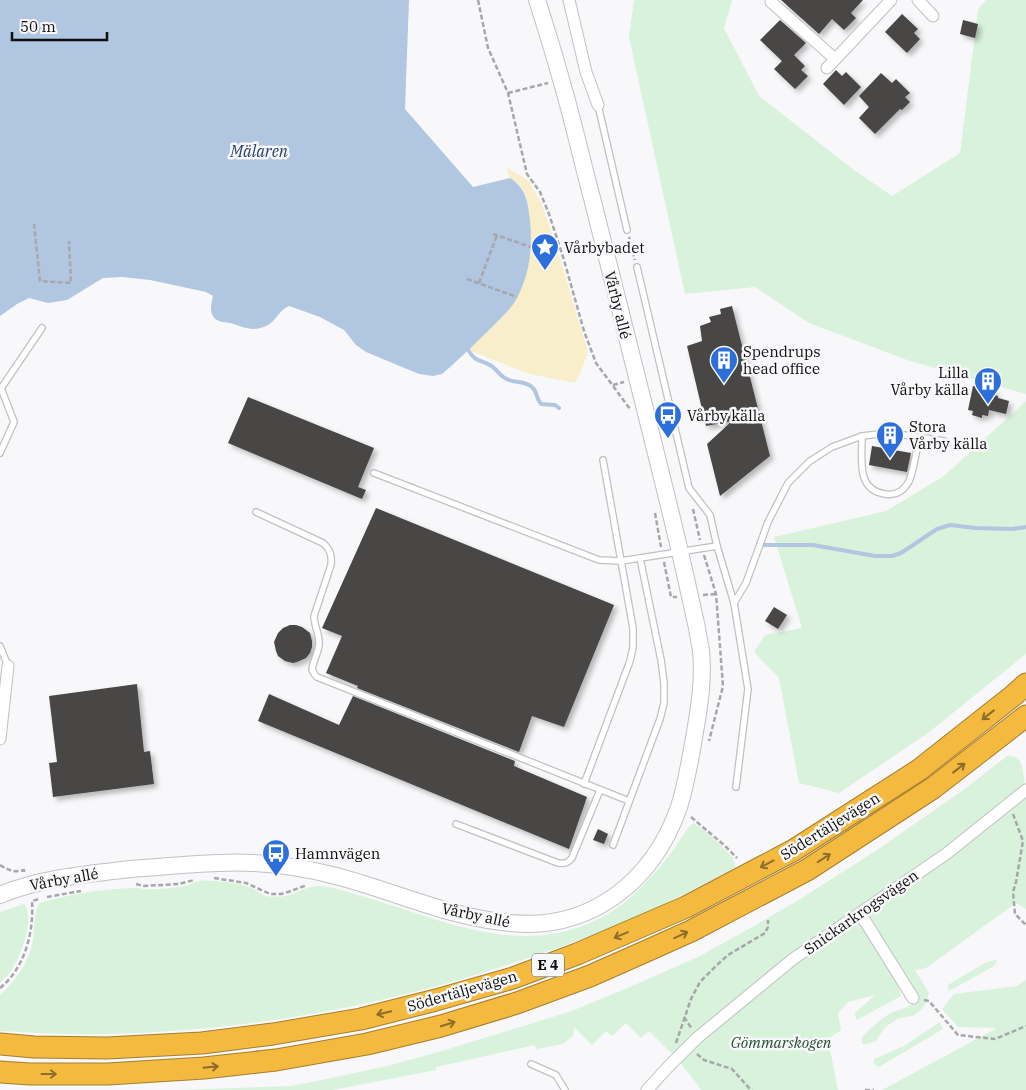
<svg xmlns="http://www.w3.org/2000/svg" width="1026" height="1090" font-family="'IBM Plex Serif',serif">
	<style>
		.green { fill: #d8f2dc }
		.sand { fill: #f8eec9 }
		.water { fill: #b1c6e1 }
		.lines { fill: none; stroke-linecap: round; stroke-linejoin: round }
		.stream { stroke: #b1c6e1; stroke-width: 4 }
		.building { fill: #484644; filter: url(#shadow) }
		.lane-casing { stroke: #c1c0c3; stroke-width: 8 }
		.street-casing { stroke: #c1c0c3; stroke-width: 13 }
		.secondary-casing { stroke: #c1c0c3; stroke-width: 18 }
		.highway-casing { stroke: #a47e2e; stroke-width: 23 }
		.path { stroke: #a7a7a9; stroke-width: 2.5; stroke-dasharray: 5 2.5; stroke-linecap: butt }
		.lane { stroke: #fff; stroke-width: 5.5 }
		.street { stroke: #fff; stroke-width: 11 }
		.secondary { stroke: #fff; stroke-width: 16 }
		.highway { stroke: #f4ba3f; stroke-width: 21 }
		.oneway { stroke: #8c6d29 }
		.labels { text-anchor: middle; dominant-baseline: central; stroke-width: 5; stroke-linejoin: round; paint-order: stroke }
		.shield { fill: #f8f8fa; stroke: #545456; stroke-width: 1 }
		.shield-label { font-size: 14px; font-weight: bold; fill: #0e0e0f }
		.poi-label { font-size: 15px; fill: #0e0e0f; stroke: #f8f8fa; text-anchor: start }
		.street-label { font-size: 15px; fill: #0e0e0f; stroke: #f8f8fa }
		.park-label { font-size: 15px; font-style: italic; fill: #224e2d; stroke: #f8f8fa }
		.water-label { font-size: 16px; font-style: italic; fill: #254268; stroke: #f8f8fa }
	</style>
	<defs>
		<filter id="shadow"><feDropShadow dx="3.5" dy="3.5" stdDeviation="2.5" flood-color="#0004"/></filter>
	</defs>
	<rect width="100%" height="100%" fill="#f8f8fa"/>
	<g class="green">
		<polygon points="634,0 732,0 724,28 759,96 854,170 892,196 960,153 978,10 986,0 1026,0 1026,394 907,360 809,323 755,287 685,294 629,37"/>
		<polygon points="1026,401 1026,654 928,733 839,793 799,783 779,678 754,652 765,635 802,628 774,537 886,511 944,476"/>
		<path d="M1007,756C1026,755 1021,773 1026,786V909L1016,903L926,968L915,970L929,993L926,1003L921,1010L913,1016L899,1018L885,1027L876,1041L867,1044H862V1037C870,1029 879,1020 889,1014C903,1007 910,1010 918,995L906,975L898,982L901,996L857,1020L854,1014L875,995L848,1002L838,1013L841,1030L828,1039L838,1090H701C687,1068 667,1049 649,1031L641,1038L626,1023L612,1036L606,1031L592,1045L574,1027L573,1036L563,1044L536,1049L535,1045L436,1067V1070L333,1090H177L291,1086L322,1080L387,1066L442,1051L572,1011L632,986L698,957L754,926L797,901L877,850L966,788Z"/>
		<path d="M693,823C702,827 725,848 731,856C734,859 735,864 736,867C705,884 673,900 640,915C603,932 564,946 525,959C391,1005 250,1031 107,1034C72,1035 36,1033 0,1031V995C15,981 27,965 32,945C35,934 33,910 40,903C70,894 103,889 134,888C138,887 141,889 145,889C156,890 168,888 179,887C186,887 193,882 200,881C205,880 211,881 215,881C226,882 239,883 249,887C255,889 260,894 266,896C269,897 274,896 277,897C293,897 305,885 320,886C339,888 358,895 375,900C446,922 519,955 592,922C625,908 649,881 671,853C676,847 687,827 693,823Z"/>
		<path d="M24,904C36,919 20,957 11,971C8,976 4,979 0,983V912Z"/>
		<polygon points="998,959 994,966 953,989 948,991 948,985 985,963"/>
		<polygon points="1026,980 1026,1090 882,1090 997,1028 958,1027 942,1009 954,994 1017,986"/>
		<polygon points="940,1022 943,1029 879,1067 874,1064 874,1059 904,1046"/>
	</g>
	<polygon class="sand" points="506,167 529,181 542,205 557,249 588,352 581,371 575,383 530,374 468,350 502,317 514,302 525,279 531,246 528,204 525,193 518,183 510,178"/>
	<path class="water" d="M0,0H409L405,109L473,187L510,178C527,189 528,203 530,221C533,249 529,279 514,303C507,313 497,322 488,331C475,344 462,356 449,368L442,374L433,376L419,374L366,352L356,345L344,330L320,317L289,306C278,311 276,321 268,325C252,333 245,327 230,323C224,322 216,322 213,316C209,310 212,302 213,296L206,292L150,280L122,277L103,278L67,300L48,303L29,298L17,304L0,316Z"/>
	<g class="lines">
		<g class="stream">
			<path d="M468,350C470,353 473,357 476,359C482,362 489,363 494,368C500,373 500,377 509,380C517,383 525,381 532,387C538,392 535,397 541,404L555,405L559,408"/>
			<polyline points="763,545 813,545 875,556 892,556 901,553 937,529 950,525 976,528 1012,529 1026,527"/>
		</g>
	</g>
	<g class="building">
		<polygon points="781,0 863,0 851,13 856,18 844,30 832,19 819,34"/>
		<polygon points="902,14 918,29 914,33 920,39 907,53 885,32"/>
		<polygon points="780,20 806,43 794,55 805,66 801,70 808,76 795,89 774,69 782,61 760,40"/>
		<polygon points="963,20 978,24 975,38 960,34"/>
		<polygon points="836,70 842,76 846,72 861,87 844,105 823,84"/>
		<polygon points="881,73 892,83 896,79 910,93 905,97 910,102 902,110 900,109 875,134 859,118 869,107 859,96"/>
		<polygon points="732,306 770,456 720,496 707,444 732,421 706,426 687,346 702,341 700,326 711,322 709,317 721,314 720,309"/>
		<polygon points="973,386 995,390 994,395 998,396 998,398 1009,401 1006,414 989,410 988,416 982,415 982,418 972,415 973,411 968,410"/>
		<polygon points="248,397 374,448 358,487 366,490 362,499 228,443"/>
		<polygon points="872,446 911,453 907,472 869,465"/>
		<polygon points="376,508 614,605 564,727 532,716 519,752 357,688 358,686 326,673 342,636 322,628"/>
		<polygon points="774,607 787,615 778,629 765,621"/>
		<polygon points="290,625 296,625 302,627 310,633 312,641 312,647 310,653 306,658 297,662 293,663 285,661 278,656 276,651 274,642 278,633 283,628"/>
		<polygon points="137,684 144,752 150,751 154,784 53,797 49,763 57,762 49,696"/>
		<polygon points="269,694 339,725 353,696 515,761 514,766 587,797 569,849 258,721"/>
		<polygon points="598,829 608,834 604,844 593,840"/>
	</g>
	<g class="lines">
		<g class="lane-casing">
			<g id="lane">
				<polyline points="598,105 627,230"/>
				<polyline points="637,267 689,488 710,515 717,546 734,603 748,689 736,787"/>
				<polyline points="0,390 42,328"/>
				<path d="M862,436C862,459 856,490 885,494C896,496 903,491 908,483C913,476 917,447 919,437"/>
				<polyline points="0,453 14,422 1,388"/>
				<polyline points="374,473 599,560 621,561 717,546"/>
				<path d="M256,512L323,543C330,549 332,555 331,565L314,616C314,626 320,635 319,645C318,654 313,661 312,670L315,675L317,677L629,801"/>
				<polyline points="734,603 746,583 768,522 788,483 810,461 832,447 862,436 879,434 898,434 944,441"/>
				<polyline points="0,646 8,666"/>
				<polyline points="584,784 630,661 633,647 633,628 603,460"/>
				<path d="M456,824L558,863C565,864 568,863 572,858L600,790"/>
				<polyline points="613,845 660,719 664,703 664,683 661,660 640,558"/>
				<polyline points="531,1064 556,1075 565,1090"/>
			</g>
		</g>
		<g class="street-casing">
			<g id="street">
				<polyline points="569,0 586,72 598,105"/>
				<polyline points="918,0 933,16"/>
				<polyline points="771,2 835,59"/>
				<polyline points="827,68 891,0"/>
				<polyline points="0,739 8,666"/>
				<polyline points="860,913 913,998"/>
				<polyline points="647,1090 667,1068 697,1038 793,959 946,854 1026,790"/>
			</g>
		</g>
		<g class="secondary-casing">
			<path id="secondary" d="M0,895C41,878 87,874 131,869C160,867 189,864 218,863C257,861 298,866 336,876C394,891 450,918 511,923C591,931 653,881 679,807C686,785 690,761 694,738C699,709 704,680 701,651C700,644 698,636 697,628C693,610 689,592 685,574C673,520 659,466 646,413C628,341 610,270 592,198C581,157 572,116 560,76C553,50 545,25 537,0"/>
		</g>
		<g class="highway-casing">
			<g id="highway">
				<polyline points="0,1044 34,1047 107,1048 202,1043 273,1034 361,1019 436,1000 513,978 577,954 686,907 794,850 919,770 1014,695 1026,684"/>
				<polyline points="0,1072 30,1074 108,1074 204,1068 276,1060 367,1044 441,1026 517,1003 590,976 642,953 691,931 807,870 933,788 1026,716"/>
			</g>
		</g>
		<g class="path">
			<polyline points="478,0 488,48 508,93 527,174 540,192 549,214 564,260 584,331 596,363 630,409"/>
			<polyline points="508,93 548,83"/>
			<polyline points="34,224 40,281 71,283 69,241"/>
			<polyline points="493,234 531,247"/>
			<polyline points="629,237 635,260"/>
			<polyline points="467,279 517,297"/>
			<polyline points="479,283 497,235"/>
			<polyline points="613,385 624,382"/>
			<polyline points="693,509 700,540"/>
			<polyline points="655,513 661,547"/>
			<polyline points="704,555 716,594 723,686 709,741"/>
			<polyline points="664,562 671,597 677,597"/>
			<polyline points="703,595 716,594"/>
			<polyline points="1013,814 1023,841 1016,882 1013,892 1015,914 1026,925"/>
			<polyline points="691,817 724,845 737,858"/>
			<path d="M0,865C8,870 14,873 24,870V873"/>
			<polyline points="214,878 246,883 270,894 281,894 288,892 307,885"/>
			<polyline points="136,884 143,886 179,884 194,880"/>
			<polyline points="47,897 81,891"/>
			<path d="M0,988C25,968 34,932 32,901L39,899"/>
			<polyline points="924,1000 929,1001 958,1035 995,1039 1026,1026"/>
			<polyline points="684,1017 692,1029"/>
			<polyline points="676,1043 691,999 700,982 717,965 728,955 765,933 768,927 768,920"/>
			<polyline points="697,1054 704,1060 732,1069 750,1089 752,1090"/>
			<polyline points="865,1090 874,1090"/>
		</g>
		<use href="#lane" class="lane"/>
		<use href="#street" class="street"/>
		<use href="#secondary" class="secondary"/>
		<use href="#highway" class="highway"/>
	</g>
	<defs><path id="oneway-shaft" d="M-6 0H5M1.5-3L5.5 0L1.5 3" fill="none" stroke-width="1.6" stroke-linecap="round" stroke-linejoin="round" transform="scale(1.25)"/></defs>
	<g class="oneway">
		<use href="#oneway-shaft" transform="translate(988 715) rotate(142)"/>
		<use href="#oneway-shaft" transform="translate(959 768) rotate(-38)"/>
		<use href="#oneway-shaft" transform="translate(824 858) rotate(-33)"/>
		<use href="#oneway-shaft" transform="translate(767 864) rotate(152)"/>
		<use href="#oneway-shaft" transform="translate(621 935) rotate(157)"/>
		<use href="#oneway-shaft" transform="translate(681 935) rotate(-25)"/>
		<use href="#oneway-shaft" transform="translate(384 1013) rotate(166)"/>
		<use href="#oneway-shaft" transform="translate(448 1024) rotate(-17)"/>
		<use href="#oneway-shaft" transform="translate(211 1067) rotate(-6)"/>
		<use href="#oneway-shaft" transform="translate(49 1074)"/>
	</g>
	<defs>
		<g id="sight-pin" transform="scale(1.4375)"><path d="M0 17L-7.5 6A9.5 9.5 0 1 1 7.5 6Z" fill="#2c6fdb" stroke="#f8f8fa"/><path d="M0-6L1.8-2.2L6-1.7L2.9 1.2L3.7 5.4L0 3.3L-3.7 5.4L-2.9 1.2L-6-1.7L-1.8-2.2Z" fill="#fff"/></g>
		<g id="building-pin" transform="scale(1.4375)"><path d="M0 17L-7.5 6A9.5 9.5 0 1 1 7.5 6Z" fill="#2c6fdb" stroke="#f8f8fa"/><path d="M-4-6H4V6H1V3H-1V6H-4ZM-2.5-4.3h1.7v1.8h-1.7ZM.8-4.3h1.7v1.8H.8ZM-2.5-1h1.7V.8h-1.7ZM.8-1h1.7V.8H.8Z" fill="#fff"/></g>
		<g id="bus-pin" transform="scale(1.4375)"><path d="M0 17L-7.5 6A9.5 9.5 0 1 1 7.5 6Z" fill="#2c6fdb" stroke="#f8f8fa"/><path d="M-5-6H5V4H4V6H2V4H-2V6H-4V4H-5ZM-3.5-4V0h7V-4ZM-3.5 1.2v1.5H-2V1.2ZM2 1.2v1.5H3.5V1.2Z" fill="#fff"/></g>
	</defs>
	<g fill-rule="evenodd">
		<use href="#sight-pin" x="545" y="247"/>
		<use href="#building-pin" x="724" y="360"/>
		<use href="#building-pin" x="988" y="381"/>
		<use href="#bus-pin" x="668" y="415"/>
		<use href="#building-pin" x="890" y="435"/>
		<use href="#bus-pin" x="276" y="853"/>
	</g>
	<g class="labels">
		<rect class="shield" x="532" y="953.5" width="32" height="23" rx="4"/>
		<g class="shield-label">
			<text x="548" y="965">E 4</text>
		</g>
		<g class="poi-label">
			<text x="564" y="247">Vårbybadet</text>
			<text x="743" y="351">Spendrups<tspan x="743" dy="17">head office</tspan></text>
			<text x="969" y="372" text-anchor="end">Lilla<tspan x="969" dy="17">Vårby källa</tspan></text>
			<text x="687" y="415">Vårby källa</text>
			<text x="909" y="426">Stora<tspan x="909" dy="17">Vårby källa</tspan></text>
			<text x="295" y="853">Hamnvägen</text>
		</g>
		<g class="street-label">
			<text transform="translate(618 305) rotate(76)">Vårby allé</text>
			<text transform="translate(830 826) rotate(-32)">Södertäljevägen</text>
			<text transform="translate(64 879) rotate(-10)">Vårby allé</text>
			<text transform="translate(861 912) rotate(-35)">Snickarkrogsvägen</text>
			<text transform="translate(476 915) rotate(12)">Vårby allé</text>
			<text transform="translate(462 991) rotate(-16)">Södertäljevägen</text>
		</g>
		<g class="park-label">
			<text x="781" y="1042">Gömmarskogen</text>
		</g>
		<g class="water-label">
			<text x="259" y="151">Mälaren</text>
		</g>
	</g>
	<path d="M12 32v8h95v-8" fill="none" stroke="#0e0e0f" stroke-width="2.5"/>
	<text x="20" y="32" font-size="15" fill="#0e0e0f" stroke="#f8f8fa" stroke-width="4" paint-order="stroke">50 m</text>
</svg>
